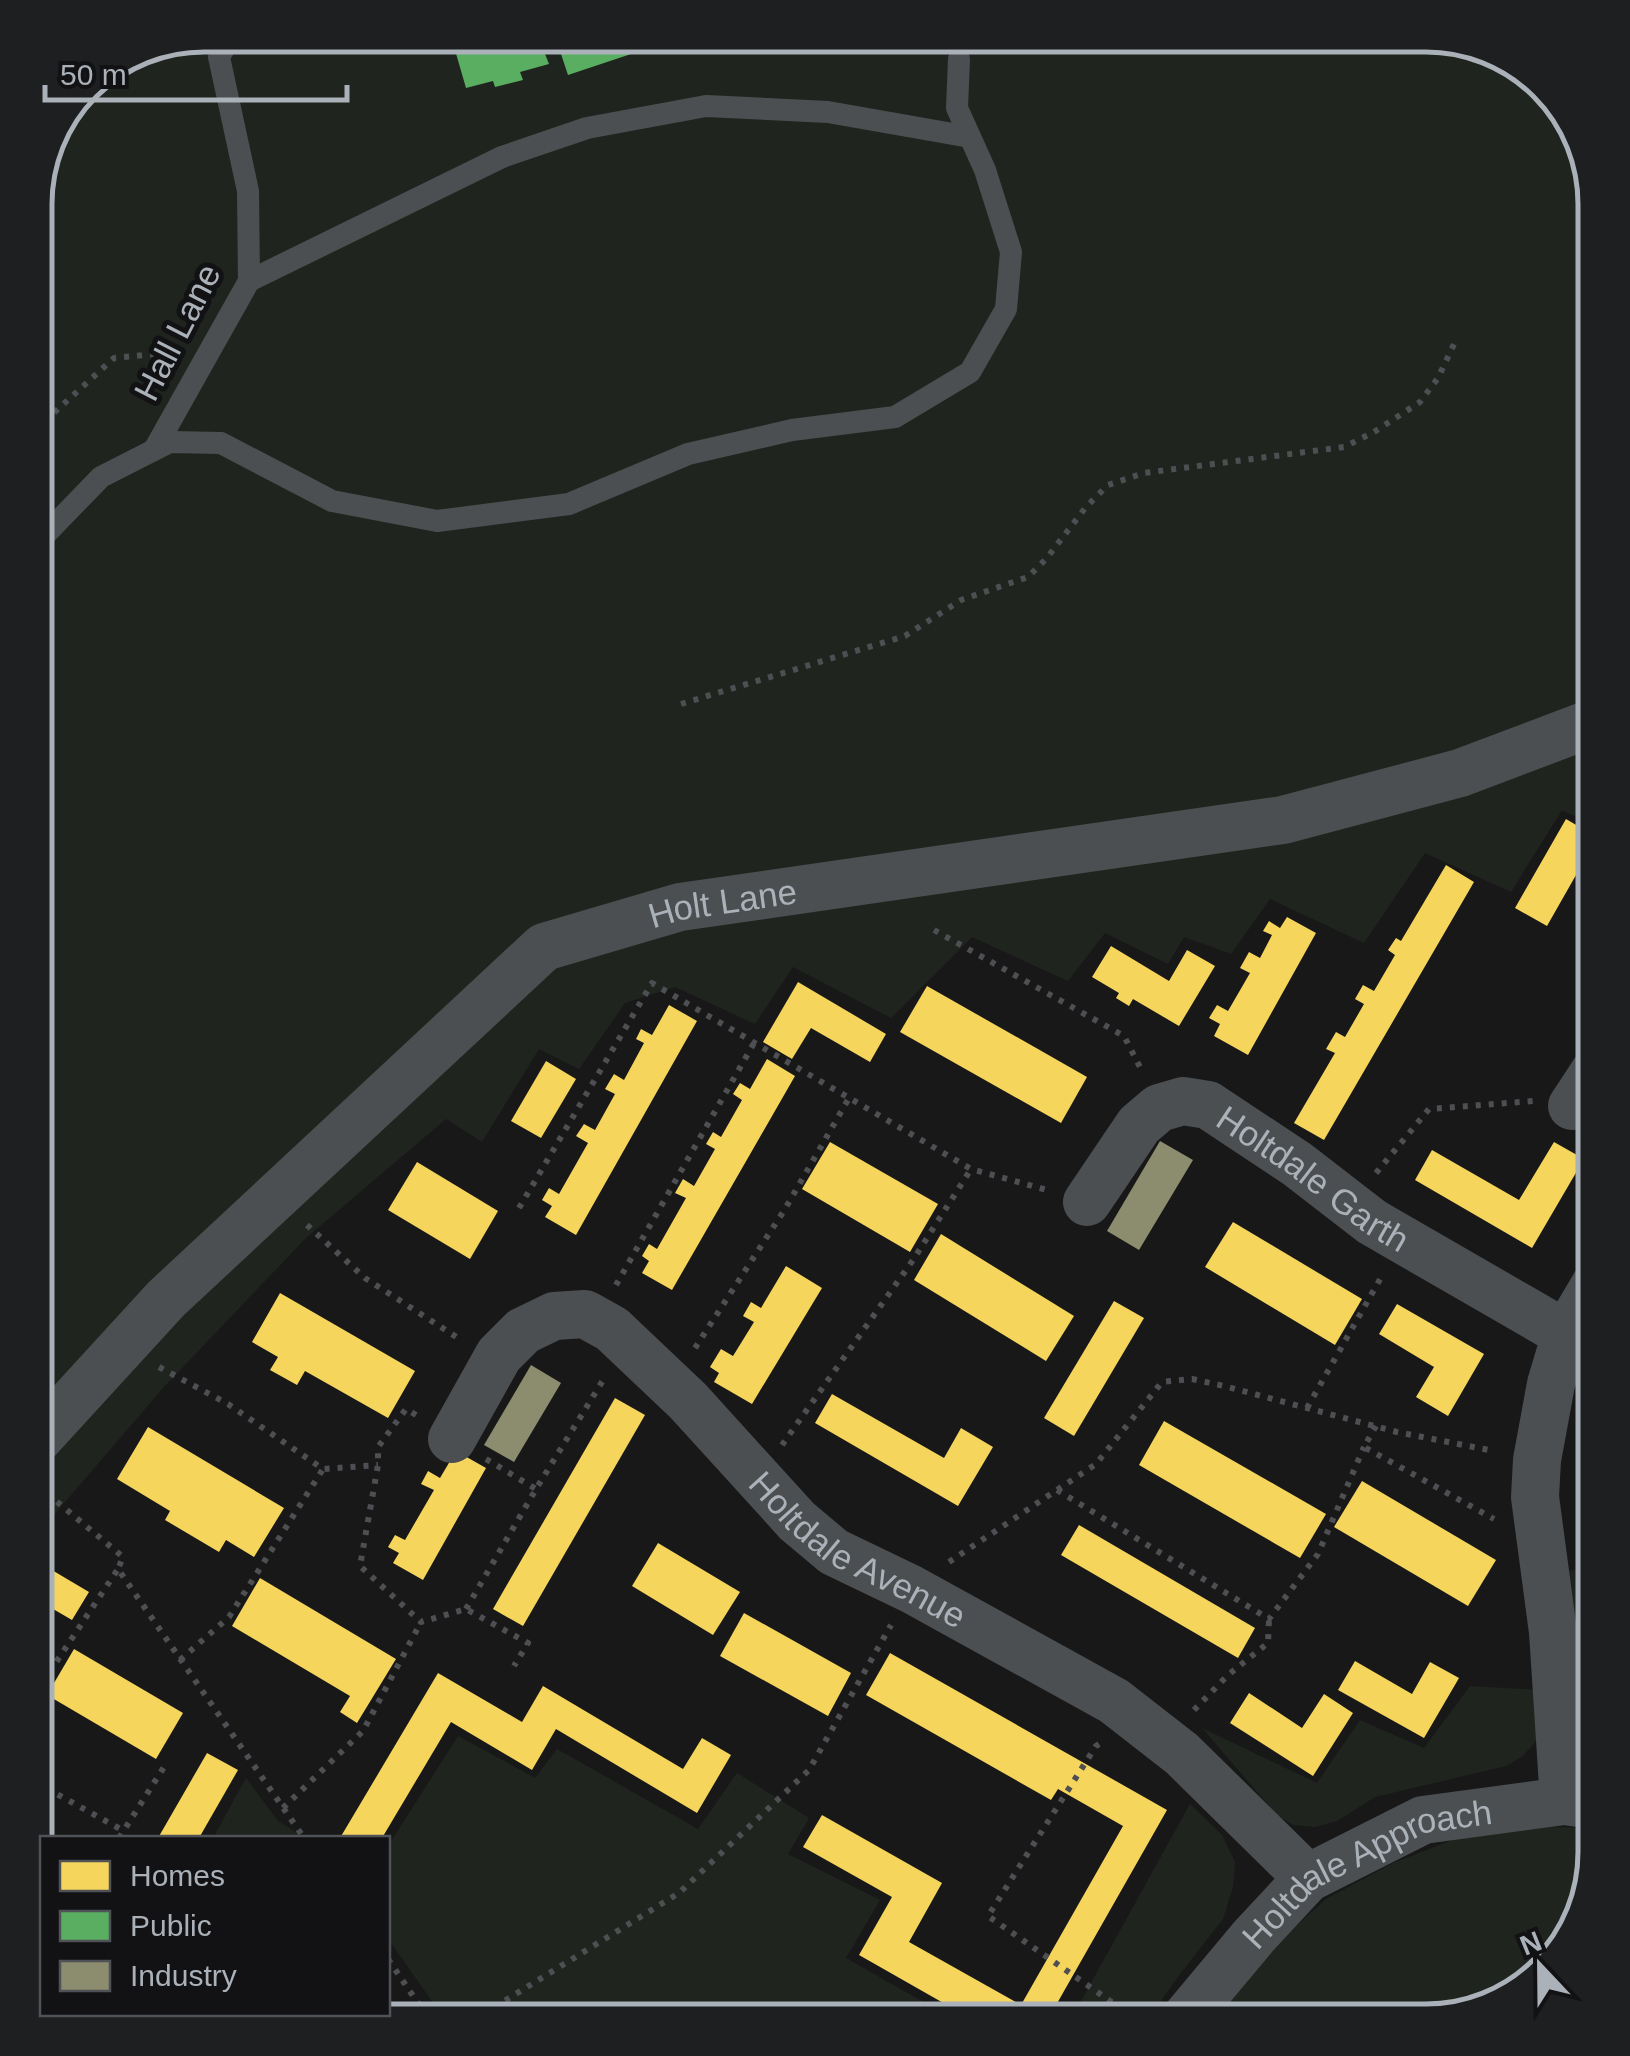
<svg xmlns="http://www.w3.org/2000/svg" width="1630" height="2056" font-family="Arial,sans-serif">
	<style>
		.green { fill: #1f251e }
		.homes { fill: #f6d55c }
		.public { fill: #5aae61 }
		.industry { fill: #8c8c6e }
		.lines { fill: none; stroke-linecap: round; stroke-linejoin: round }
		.path { stroke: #4e4f52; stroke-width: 6; stroke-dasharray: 5 8; stroke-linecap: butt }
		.service { stroke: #4c4f51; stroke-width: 22 }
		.minor { stroke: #4c4f51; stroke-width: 48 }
		.labels { text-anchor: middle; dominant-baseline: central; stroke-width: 10; stroke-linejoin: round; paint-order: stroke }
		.street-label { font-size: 35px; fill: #aab1b8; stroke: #121214 }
		.rim { fill: none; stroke: #aab1b8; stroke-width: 5 }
	</style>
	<rect width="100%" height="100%" fill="#181818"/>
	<g class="green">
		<polygon points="205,35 1436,35 1509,57 1566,110 1595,204 1595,826 1562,810 1511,892 1425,853 1364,943 1270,899 1231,954 1184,937 1168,964 1105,933 1068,981 972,937 891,1018 793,967 755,1024 675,987 625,1003 579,1069 539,1049 482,1142 446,1119 306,1238 163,1388 35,1537 35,193 53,129 92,78"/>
		<polygon points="1595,1567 1595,1747 1584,1732 1567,1571"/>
		<polygon points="1470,1686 1537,1690 1538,1739 1523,1756 1506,1766 1375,1797 1337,1821 1315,1827 1293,1825 1277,1815 1202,1728 1317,1783 1360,1720 1424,1748"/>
		<polygon points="458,1736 535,1778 557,1749 698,1829 737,1773 809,1818 788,1854 880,1900 846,1958 957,2021 446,2021 393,1946 388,1943 388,1846"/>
		<polygon points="246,1778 278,1821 305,1838 213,1838"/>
		<polygon points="1190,1804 1222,1835 1235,1862 1233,1887 1223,1919 1177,1978 1147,2021 1070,2021"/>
		<polygon points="1547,1827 1595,1828 1595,1852 1577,1927 1520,1992 1426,2021 1214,2021 1265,1954 1326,1899 1393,1863 1463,1836"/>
	</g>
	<g class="homes">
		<polygon points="1566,819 1595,836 1595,876 1580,868 1547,926 1515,908"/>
		<polygon points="1446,865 1474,882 1324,1140 1294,1123 1335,1053 1326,1049 1336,1032 1345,1037 1364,1004 1355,999 1363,985 1374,991 1395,955 1388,950 1396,938 1401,941"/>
		<polygon points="1287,917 1316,933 1248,1055 1214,1036 1220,1024 1209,1018 1217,1005 1228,1011 1250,973 1240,968 1249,952 1260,958 1272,935 1263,931 1269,921 1280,928"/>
		<polygon points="1111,946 1169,981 1187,950 1215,966 1179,1026 1133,999 1129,1006 1116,998 1119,993 1092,977"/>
		<polygon points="798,982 886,1034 870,1062 811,1028 792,1059 763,1042"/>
		<polygon points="927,986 1087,1077 1061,1123 900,1032"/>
		<polygon points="669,1005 697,1021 576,1235 545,1217 552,1206 542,1200 549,1188 559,1194 588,1143 576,1136 584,1124 595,1130 615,1094 605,1089 614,1074 624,1080 644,1043 636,1039 641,1029 652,1035"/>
		<polygon points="767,1059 795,1076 672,1290 642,1273 649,1261 642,1256 649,1244 657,1249 686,1198 675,1193 683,1179 694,1186 715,1149 706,1144 713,1132 721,1137 742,1100 733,1094 740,1083 750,1089"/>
		<polygon points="546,1061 576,1079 541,1138 511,1121"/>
		<polygon points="830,1142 938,1204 910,1252 802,1189"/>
		<polygon points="1554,1142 1584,1159 1532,1248 1415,1180 1432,1150 1519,1200"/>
		<polygon points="417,1162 498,1211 470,1259 388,1210"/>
		<polygon points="1233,1222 1362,1299 1335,1345 1205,1267"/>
		<polygon points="941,1234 1074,1316 1046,1361 914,1280"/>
		<polygon points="786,1266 822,1288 752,1404 714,1382 719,1373 710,1367 721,1349 733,1356 754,1322 743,1316 751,1302 761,1308"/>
		<polygon points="280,1293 415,1371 388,1418 305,1371 297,1385 270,1370 278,1357 252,1342"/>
		<polygon points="1114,1301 1144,1318 1074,1436 1044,1418"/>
		<polygon points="1397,1304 1484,1354 1448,1416 1416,1397 1434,1367 1379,1334"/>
		<polygon points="832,1394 944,1458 961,1428 993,1447 958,1506 815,1423"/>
		<polygon points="615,1398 645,1415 523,1626 493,1609"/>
		<polygon points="1164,1421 1326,1514 1300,1558 1139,1465"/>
		<polygon points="148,1427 284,1508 254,1557 226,1540 219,1552 165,1520 170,1511 117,1479"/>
		<polygon points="456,1451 486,1468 423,1580 393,1563 399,1553 388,1547 395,1535 405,1540 434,1490 421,1484 428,1471 440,1478"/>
		<polygon points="1362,1481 1496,1560 1468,1606 1334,1527"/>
		<polygon points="1079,1525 1255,1628 1238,1658 1061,1555"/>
		<polygon points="658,1543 740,1592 713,1635 632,1586"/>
		<polygon points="35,1560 89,1592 72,1620 41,1602 35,1613"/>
		<polygon points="260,1578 396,1659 357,1723 340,1712 350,1696 232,1626"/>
		<polygon points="744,1613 851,1673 828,1716 720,1656"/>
		<polygon points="74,1649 183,1713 156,1759 47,1695"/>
		<polygon points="890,1653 1167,1810 1047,2021 975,2021 859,1955 892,1897 803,1847 822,1815 942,1883 909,1942 1021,2005 1123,1826 1058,1789 1051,1800 866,1695"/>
		<polygon points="1355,1661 1412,1694 1430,1662 1459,1678 1424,1738 1338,1690"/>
		<polygon points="438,1673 522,1722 543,1686 683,1769 702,1738 731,1755 697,1813 556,1729 532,1770 451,1722 382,1838 340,1838"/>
		<polygon points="1249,1693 1302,1728 1324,1694 1353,1713 1313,1776 1230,1723"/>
		<polygon points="207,1753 238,1770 199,1838 158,1838"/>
		<polygon points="321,2014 379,2014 375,2021 334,2021"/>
	</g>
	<polygon class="public" points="480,35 684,35 685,36 568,75 559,48 545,54 549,64 520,72 523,80 495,87 493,81 466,88 453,43"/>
	<g class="industry">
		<polygon points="1160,1141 1193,1160 1139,1250 1107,1231"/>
		<polygon points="531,1365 561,1383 514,1462 484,1445"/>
	</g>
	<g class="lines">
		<g class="path">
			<polyline points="35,430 114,358 176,352"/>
			<polyline points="681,704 905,636 961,600 1028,577 1046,559 1086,507 1108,485 1144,473 1344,447 1374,432 1420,402 1438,378 1455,342"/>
			<polyline points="934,930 1124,1036 1143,1073"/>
			<polyline points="1376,1173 1429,1109 1533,1101"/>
			<polyline points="519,1208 652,983 971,1169 1047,1190"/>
			<polyline points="307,1225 365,1278 461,1340"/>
			<polyline points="616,1285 754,1043"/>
			<polyline points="695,1348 785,1209 849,1098"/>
			<polyline points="159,1367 228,1404 323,1469 378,1465"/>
			<polyline points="1307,1408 1383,1274"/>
			<polyline points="416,1415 406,1409 378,1447 378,1465 360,1566 421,1622 466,1609 528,1643 514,1666"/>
			<polyline points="1376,1426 1364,1447 1494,1519"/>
			<polyline points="782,1445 913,1260 971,1169"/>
			<polyline points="486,1459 536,1489"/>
			<polyline points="37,1485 123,1557 118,1569 304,1838"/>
			<polyline points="1057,1490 1269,1619 1318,1554 1364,1447"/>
			<polyline points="949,1562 1096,1464 1162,1382 1192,1379 1224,1386 1397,1432 1494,1451"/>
			<polyline points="466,1609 536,1489 605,1377"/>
			<polyline points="180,1660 229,1617 323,1469"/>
			<polyline points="35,1694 118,1569"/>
			<polyline points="1194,1710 1228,1675 1268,1643 1269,1619"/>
			<polyline points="1099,1744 1096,1746 988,1916 1139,2021"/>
			<polyline points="35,1782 124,1831"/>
			<polyline points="283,1808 363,1731 421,1622"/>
			<polyline points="119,1838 164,1767"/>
			<polyline points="388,1959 430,2021"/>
			<polyline points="205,2014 219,2021"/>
			<polyline points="472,2021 679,1893 809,1770 891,1625"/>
		</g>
		<g class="service">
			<polyline points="249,281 502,157 587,128 706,106 828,112 970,137"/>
			<polyline points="154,450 170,442 221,443 332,501 437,521 569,504 688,454 792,430 895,417 970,372 1006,309 1011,252 985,170 957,108 959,59"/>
			<polyline points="35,545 101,477 154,450 249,281 248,191 219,57 232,35"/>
		</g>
		<g class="minor">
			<polyline points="1572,1106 1595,1071"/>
			<path id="s1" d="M1087,1202L1139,1125L1159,1108L1183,1101L1208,1105L1297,1164L1372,1222L1566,1334"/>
			<path id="s2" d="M452,1439L499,1355L523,1331L554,1316L585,1314L612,1329L688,1401L797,1521L834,1552L911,1589L1114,1701L1182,1754L1308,1878"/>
			<path id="s3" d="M35,1442L166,1299L544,947L680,907L1283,820L1460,773L1595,722"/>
			<polyline points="1564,1801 1553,1632 1535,1497 1537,1460 1551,1384 1566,1334 1595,1285"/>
			<path id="s4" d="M1183,2021L1254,1936L1308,1878L1423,1820L1564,1801L1594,1805"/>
		</g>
	</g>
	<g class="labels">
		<g class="street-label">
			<text transform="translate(177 332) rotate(-63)">Hall Lane</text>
			<text stroke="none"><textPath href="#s3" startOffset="895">Holt Lane</textPath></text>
			<text stroke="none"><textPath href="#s1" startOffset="298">Holtdale Garth</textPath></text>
			<text stroke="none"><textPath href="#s2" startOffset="560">Holtdale Avenue</textPath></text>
			<text stroke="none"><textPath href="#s4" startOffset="245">Holtdale Approach</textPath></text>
		</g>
	</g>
	<path d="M0 0H1630V2056H0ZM204 52H1426A152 152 0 0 1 1578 204V1852A152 152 0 0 1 1426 2004H204A152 152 0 0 1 52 1852V204A152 152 0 0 1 204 52Z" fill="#1e1f21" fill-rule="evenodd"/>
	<path class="rim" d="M204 52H1426A152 152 0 0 1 1578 204V1852A152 152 0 0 1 1426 2004H204A152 152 0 0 1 52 1852V204A152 152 0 0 1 204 52Z"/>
	<rect x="40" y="1836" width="350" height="180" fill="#121214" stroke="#4f5256" stroke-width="2.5"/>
	<rect x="60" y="1861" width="50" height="30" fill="#f6d55c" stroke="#4f5256" stroke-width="2.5"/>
	<text x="130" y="1886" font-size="30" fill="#aab1b8">Homes</text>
	<rect x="60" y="1911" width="50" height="30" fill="#5aae61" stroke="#4f5256" stroke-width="2.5"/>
	<text x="130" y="1936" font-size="30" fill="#aab1b8">Public</text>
	<rect x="60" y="1961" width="50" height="30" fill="#8c8c6e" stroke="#4f5256" stroke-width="2.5"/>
	<text x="130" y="1986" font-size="30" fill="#aab1b8">Industry</text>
	<g transform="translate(1540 1966) rotate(338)" stroke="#121214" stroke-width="8" paint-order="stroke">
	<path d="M0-8L18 38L0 25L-18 38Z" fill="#aab1b8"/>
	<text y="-15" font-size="28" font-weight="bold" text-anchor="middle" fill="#aab1b8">N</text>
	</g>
	<path d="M45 85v15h302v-15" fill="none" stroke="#aab1b8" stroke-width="5"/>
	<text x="60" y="85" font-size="30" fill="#aab1b8" stroke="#121214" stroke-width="8" paint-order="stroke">50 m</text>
</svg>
